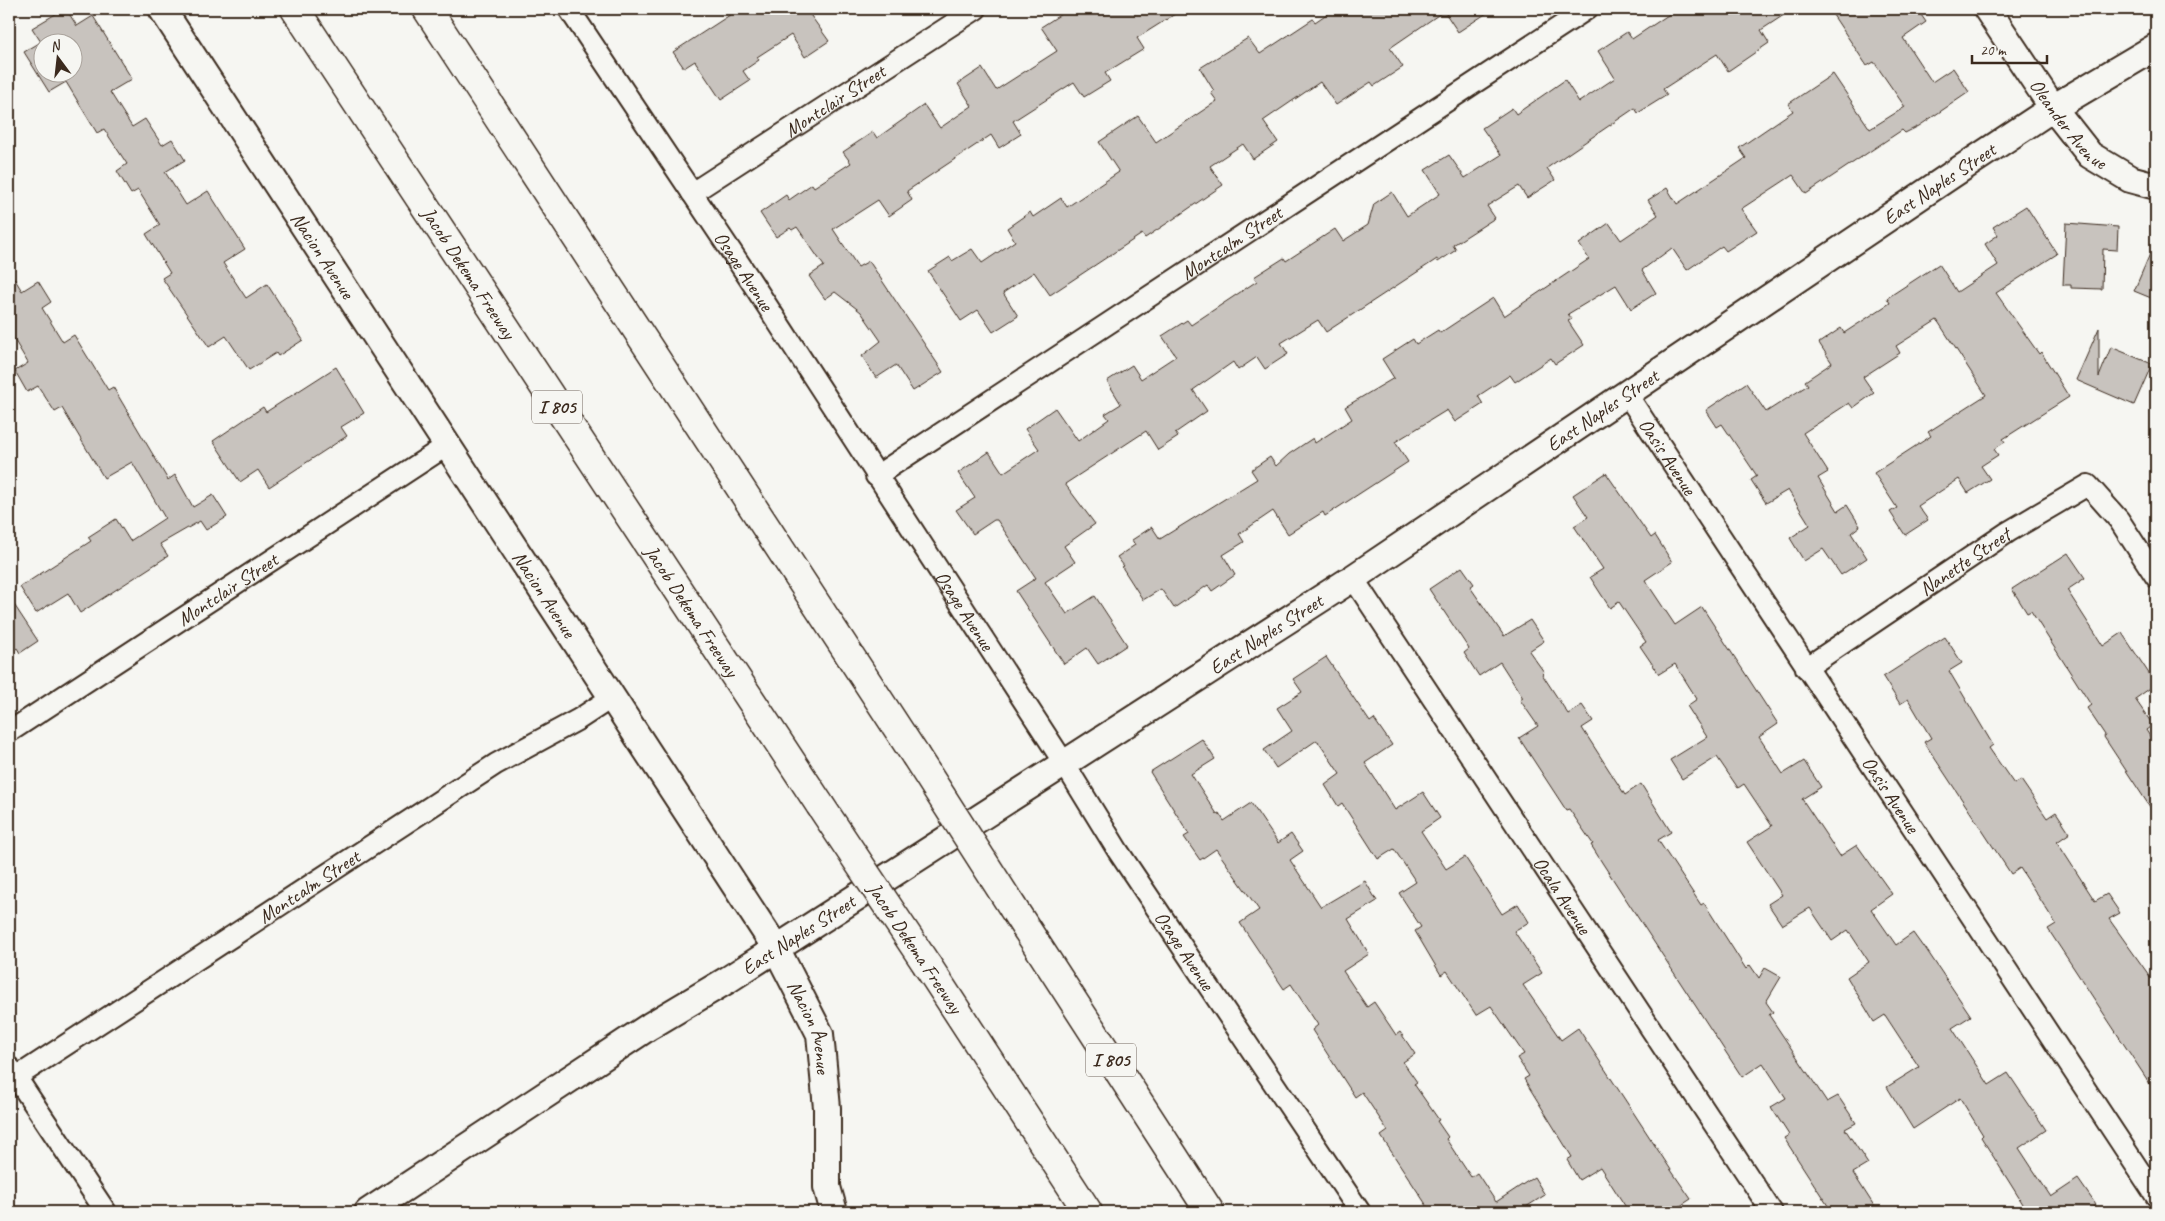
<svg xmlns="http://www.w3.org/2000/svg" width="2165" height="1221" font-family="Caveat,sans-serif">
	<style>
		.building { fill: #c8c3be; stroke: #3b2a1e; fill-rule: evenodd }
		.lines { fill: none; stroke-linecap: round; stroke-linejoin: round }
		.minor-casing { stroke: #3b2a1e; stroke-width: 24 }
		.tertiary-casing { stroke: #3b2a1e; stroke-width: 30 }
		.motorway-casing { stroke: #3b2a1e; stroke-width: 31 }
		.minor { stroke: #f6f6f2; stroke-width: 20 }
		.tertiary { stroke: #f6f6f2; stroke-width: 26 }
		.motorway { stroke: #f6f6f2; stroke-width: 28 }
		.motorway-bridge-casing { stroke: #3b2a1e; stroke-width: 31; stroke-linecap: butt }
		.motorway-bridge { stroke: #f6f6f2; stroke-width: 28 }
		.labels { text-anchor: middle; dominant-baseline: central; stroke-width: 4; stroke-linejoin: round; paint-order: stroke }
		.shield { fill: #f6f6f2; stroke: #73675e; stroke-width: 1 }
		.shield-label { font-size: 19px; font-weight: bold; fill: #3b2a1e }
		.street-label { font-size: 20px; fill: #3b2a1e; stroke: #f6f6f2 }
	</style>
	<rect width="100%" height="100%" fill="#f6f6f2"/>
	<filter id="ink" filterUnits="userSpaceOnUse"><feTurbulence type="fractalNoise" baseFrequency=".02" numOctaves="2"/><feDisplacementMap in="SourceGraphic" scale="10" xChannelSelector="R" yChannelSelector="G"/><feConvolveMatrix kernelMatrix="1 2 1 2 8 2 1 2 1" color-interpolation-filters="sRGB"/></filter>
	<g filter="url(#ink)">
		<g class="building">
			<path d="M64,9H66L77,26L93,16L132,79L110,92L132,127L145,119L162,145L172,139L185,160L165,172L186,205L208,191L245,249L223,263L246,298L267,284L303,340L278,356L276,353L249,370L226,336L209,347L162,278L170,273L146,234L160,225L138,190L131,194L117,171L127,164L104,129L97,133L66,82L49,92L24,52L41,42L32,28ZM42,42H72V72H42Z"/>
			<polygon points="739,9 806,9 829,41 805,57 791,35 757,57 759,60 743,71 750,81 721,100 695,61 684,68 673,52"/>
			<polygon points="1069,9 1183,9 1137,38 1144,49 1105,73 1110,81 1084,97 1074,82 1013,121 1021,134 999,148 991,135 907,191 912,200 889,216 878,200 833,229 858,267 869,261 943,372 913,391 896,365 876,378 862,356 881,341 861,312 835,292 825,299 809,276 824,266 797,227 792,230 790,228 776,237 760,213 786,195 789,200 812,184 814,187 851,163 843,152 873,132 877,138 924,105 940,128 972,106 958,84 982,68 996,90 1057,51 1041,27"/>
			<polygon points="1334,9 1493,9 1458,32 1444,11 1390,48 1403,67 1374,86 1371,82 1336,105 1320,82 1263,121 1278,142 1253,159 1243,144 1210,166 1223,185 1175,218 1145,238 1142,234 1050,295 1034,272 1003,293 1018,316 993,332 978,310 961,321 928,271 950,257 952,261 972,249 982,263 1015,241 1007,228 1030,212 1033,217 1061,198 1067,207 1119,172 1099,142 1138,116 1156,142 1217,101 1211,93 1214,91 1200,68 1248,38 1260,54 1313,19 1315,22"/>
			<polygon points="1677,9 1793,9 1761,30 1769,43 1728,71 1717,54 1663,89 1667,95 1638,113 1635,108 1547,168 1555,180 1527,198 1519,186 1487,206 1495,218 1453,245 1456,250 1438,262 1437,259 1326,332 1318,320 1281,343 1288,354 1265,369 1257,357 1238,370 1233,362 1193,390 1207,411 1175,433 1178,437 1158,450 1146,431 1065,484 1095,524 1064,546 1075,562 1045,582 1067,614 1095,596 1127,645 1098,664 1087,648 1064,664 1016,591 1036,578 997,520 994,520 973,534 956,510 975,498 958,473 989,452 1003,473 1039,449 1025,429 1055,408 1078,441 1109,419 1105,414 1121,404 1107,381 1132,365 1141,379 1176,356 1162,336 1187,320 1191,325 1257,281 1254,277 1284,258 1286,261 1335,229 1343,241 1368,225 1374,204 1392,192 1407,216 1440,194 1425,170 1449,155 1465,178 1501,155 1482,128 1512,108 1516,114 1565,80 1579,102 1615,78 1598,51 1627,32 1632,39"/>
			<polygon points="1829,9 1917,9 1926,22 1903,38 1932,82 1953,68 1969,92 1919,126 1905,133 1902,130 1806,194 1793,175 1741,209 1757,231 1726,251 1722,246 1687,270 1672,248 1642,270 1656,293 1631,309 1616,285 1568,314 1572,319 1568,321 1584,345 1555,364 1551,358 1515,382 1510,375 1478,396 1483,404 1455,422 1447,410 1395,442 1408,462 1325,516 1323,512 1288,534 1273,511 1239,534 1244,542 1223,555 1235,575 1212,591 1208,585 1174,608 1161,589 1143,600 1122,567 1124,566 1117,557 1135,545 1132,540 1152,527 1160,539 1257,479 1251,470 1270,457 1276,466 1289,454 1313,438 1315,443 1352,419 1345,407 1394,378 1382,359 1413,339 1416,344 1438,330 1440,333 1493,298 1504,316 1589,259 1579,244 1609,223 1621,240 1658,215 1648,200 1667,188 1677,204 1746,158 1739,148 1793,111 1788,104 1833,74 1870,129 1905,107 1874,62 1867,66"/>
			<polygon points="2026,206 2057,254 1996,293 2039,354 2041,352 2069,397 2003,439 2005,442 1994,449 1998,455 1981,466 1990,479 1968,493 1959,479 1918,506 1928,520 1905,535 1890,512 1897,508 1874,473 1931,436 1928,432 1986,395 1937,320 1896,346 1900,353 1863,377 1874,393 1853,408 1849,403 1803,433 1828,472 1818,478 1838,511 1847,505 1860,526 1851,533 1867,558 1841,575 1823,549 1804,561 1790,538 1810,525 1788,490 1766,503 1751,480 1757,476 1722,424 1717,427 1706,410 1746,383 1766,412 1808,385 1805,381 1832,363 1819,343 1841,328 1844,333 1890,303 1887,298 1939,264 1957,292 1998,265 1985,244 1998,235 1993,227"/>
			<polygon points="2066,223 2118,227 2117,250 2103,249 2102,289 2071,288 2071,285 2063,285"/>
			<polygon points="2156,240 2156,300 2134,291"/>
			<polygon points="9,270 22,291 38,281 51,302 42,308 63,342 74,335 108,390 113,387 168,480 175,475 193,507 213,495 227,517 206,530 200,521 160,544 168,556 80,613 68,593 36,613 20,587 91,541 88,537 116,519 130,541 165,518 132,462 104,478 62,408 55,412 38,386 27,392 15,371 28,363 9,331"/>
			<polygon points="2099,328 2099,377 2111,347 2152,364 2134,405 2076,380"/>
			<polygon points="336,367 364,413 341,427 347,436 269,487 258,470 240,482 213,441 263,407 266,412"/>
			<polygon points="1606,473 1651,538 1655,535 1672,562 1645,580 1675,625 1702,607 1778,724 1759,737 1783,774 1804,761 1821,787 1802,799 1840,856 1857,845 1892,894 1871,909 1896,945 1913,933 1923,947 1924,946 1971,1016 1952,1028 1989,1085 2008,1073 2046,1130 2019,1148 2051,1197 2078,1179 2096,1205 2085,1212 2028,1212 1981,1137 1983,1135 1960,1098 1913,1129 1887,1087 1919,1067 1885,1015 1874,1022 1847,977 1869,962 1848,930 1832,941 1810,908 1782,925 1768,904 1782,895 1747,842 1772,826 1744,784 1738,788 1717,757 1682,779 1670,760 1707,737 1687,706 1697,699 1675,664 1659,674 1640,646 1646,642 1619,602 1610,608 1590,577 1603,569 1574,526 1588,517 1573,495"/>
			<polygon points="2068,553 2085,578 2067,590 2103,646 2122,633 2156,684 2135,699 2153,725 2146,730 2156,746 2156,816 2104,737 2105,735 2087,708 2091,705 2031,611 2027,613 2012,589"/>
			<polygon points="1462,567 1474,584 1470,587 1504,636 1530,620 1544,641 1529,651 1544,672 1542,674 1568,714 1582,705 1593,721 1582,728 1625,795 1641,784 1671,832 1658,840 1701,905 1704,903 1746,969 1750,965 1759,978 1765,968 1781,977 1766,1002 1773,1012 1769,1015 1827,1102 1838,1096 1856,1123 1845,1129 1868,1164 1853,1173 1878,1212 1832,1212 1784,1138 1789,1135 1771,1107 1786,1098 1763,1063 1742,1077 1603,864 1591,845 1593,844 1569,809 1566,810 1519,738 1538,726 1520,700 1523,698 1500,662 1479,676 1464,653 1469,649 1429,589"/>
			<polygon points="9,597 38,641 20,653 17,648 9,654"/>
			<polygon points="1945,637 1962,663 1949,671 1993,745 1989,748 2014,784 2021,780 2047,818 2056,812 2070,833 2057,842 2095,901 2107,894 2120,913 2109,919 2156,985 2156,1093 2048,929 2056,924 2020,868 2011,874 1924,742 1931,738 1908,699 1900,704 1883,677"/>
			<polygon points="1326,657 1370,722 1374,719 1392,745 1365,763 1395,810 1423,792 1440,818 1421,831 1446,869 1465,857 1502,914 1518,904 1529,922 1514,931 1542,973 1523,985 1561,1040 1578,1028 1673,1173 1691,1199 1671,1212 1629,1212 1600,1167 1579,1180 1567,1160 1572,1157 1524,1079 1529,1076 1517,1058 1524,1054 1491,1006 1476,1015 1447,971 1441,975 1415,931 1421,927 1399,893 1416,882 1394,849 1378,859 1342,803 1338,806 1325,785 1340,774 1317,740 1276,768 1264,750 1292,731 1277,708 1302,692 1293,679"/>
			<polygon points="1202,739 1215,759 1191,774 1217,814 1219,813 1224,821 1251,803 1278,843 1291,834 1303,851 1290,860 1321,907 1365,881 1377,901 1348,919 1369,954 1343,971 1367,1007 1374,1002 1396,1035 1400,1032 1415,1054 1403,1062 1417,1082 1414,1084 1439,1120 1437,1121 1448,1137 1446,1139 1471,1177 1477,1173 1496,1202 1534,1177 1545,1195 1518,1212 1431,1212 1381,1136 1388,1131 1362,1092 1355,1097 1312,1030 1318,1025 1291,984 1284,989 1240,923 1259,910 1216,849 1200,860 1184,837 1189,834 1150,772"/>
		</g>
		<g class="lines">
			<g class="minor-casing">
				<g id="minor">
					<path id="s1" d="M569,9L749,278L1064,763L1118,851L1360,1212"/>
					<path id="s2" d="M692,193L976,9"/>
					<path id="s3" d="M1626,393L2156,1196"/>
					<path id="s4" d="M876,476L1587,9"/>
					<path id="s5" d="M1353,578L1772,1212"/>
					<path id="s6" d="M1806,668L2008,532L2088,485L2119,520L2156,577"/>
					<path id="s7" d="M9,732L446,446"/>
					<polyline points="10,1068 106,1212"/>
					<path id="s8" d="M9,1082L496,764L579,719L611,698"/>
				</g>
			</g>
			<g class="tertiary-casing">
				<g id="tertiary">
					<path id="s9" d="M162,9L776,948L820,1034L827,1108V1187L834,1212"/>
					<path id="s10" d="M1987,9L2053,108L2090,155L2130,179L2156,186"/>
					<path id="s11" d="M368,1212L650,1026L729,979L1353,578L1953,174L2053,108L2156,47"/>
				</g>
			</g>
			<g class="motorway-casing">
				<g id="motorway">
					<path id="s12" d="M295,9L820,805"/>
					<polyline points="427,9 915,755"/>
					<polyline points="1013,908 1210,1212"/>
					<polyline points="927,965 1088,1212"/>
				</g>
			</g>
			<use href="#minor" class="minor"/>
			<use href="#tertiary" class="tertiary"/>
			<use href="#motorway" class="motorway"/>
			<g class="motorway-bridge-casing">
				<g id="motorway-bridge">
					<polyline points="915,755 1013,908"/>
					<polyline points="820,805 927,965"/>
				</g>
			</g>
			<use href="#motorway-bridge" class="motorway-bridge"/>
		</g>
	</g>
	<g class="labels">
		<g class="shield">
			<rect x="532" y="390.5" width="50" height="33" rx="4"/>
			<rect x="1086" y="1043.5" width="50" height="33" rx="4"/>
		</g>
		<g class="shield-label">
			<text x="557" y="407">I 805</text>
			<text x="1111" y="1060">I 805</text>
		</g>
		<g class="street-label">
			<text stroke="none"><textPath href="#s2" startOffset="170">Montclair Street</textPath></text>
			<text stroke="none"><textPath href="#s10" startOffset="141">Oleander Avenue</textPath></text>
			<text stroke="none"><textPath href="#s11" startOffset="1878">East Naples Street</textPath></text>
			<text stroke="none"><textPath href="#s4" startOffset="425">Montcalm Street</textPath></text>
			<text stroke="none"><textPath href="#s9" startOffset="294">Nacion Avenue</textPath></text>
			<text stroke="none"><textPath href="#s1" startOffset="315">Osage Avenue</textPath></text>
			<text stroke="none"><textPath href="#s12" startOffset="316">Jacob Dekema Freeway</textPath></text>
			<text stroke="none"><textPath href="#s11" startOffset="1472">East Naples Street</textPath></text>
			<text stroke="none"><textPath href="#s3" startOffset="76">Oasis Avenue</textPath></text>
			<text stroke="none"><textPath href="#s6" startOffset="191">Nanette Street</textPath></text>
			<text stroke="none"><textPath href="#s7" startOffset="261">Montclair Street</textPath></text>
			<text stroke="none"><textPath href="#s9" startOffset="699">Nacion Avenue</textPath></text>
			<text stroke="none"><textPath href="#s1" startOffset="720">Osage Avenue</textPath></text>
			<text stroke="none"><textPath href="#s12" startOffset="721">Jacob Dekema Freeway</textPath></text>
			<text stroke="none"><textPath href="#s11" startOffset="1068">East Naples Street</textPath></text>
			<text stroke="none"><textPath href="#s3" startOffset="481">Oasis Avenue</textPath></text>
			<text stroke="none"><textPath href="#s8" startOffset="358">Montcalm Street</textPath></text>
			<text stroke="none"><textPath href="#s5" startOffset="380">Ocala Avenue</textPath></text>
			<text stroke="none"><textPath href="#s11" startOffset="512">East Naples Street</textPath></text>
			<text transform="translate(915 948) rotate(56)">Jacob Dekema Freeway</text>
			<text stroke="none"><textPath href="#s1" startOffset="1125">Osage Avenue</textPath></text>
			<text stroke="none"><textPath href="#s9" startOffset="1209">Nacion Avenue</textPath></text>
		</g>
	</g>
	<rect width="2165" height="1221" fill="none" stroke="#f6f6f2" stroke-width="30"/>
	<rect x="15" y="15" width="2135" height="1191" fill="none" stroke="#3b2a1e" stroke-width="2" filter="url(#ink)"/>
	<g transform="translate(58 58) rotate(345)"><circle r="24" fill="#f6f6f2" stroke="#aba49d"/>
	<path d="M0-4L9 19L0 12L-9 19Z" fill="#3b2a1e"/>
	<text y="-8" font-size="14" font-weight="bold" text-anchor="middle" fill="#3b2a1e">N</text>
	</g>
	<path d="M1972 55v8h75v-8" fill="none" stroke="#3b2a1e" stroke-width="2.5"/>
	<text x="1980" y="55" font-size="15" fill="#3b2a1e" stroke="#f6f6f2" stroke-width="4" paint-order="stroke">20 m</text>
</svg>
